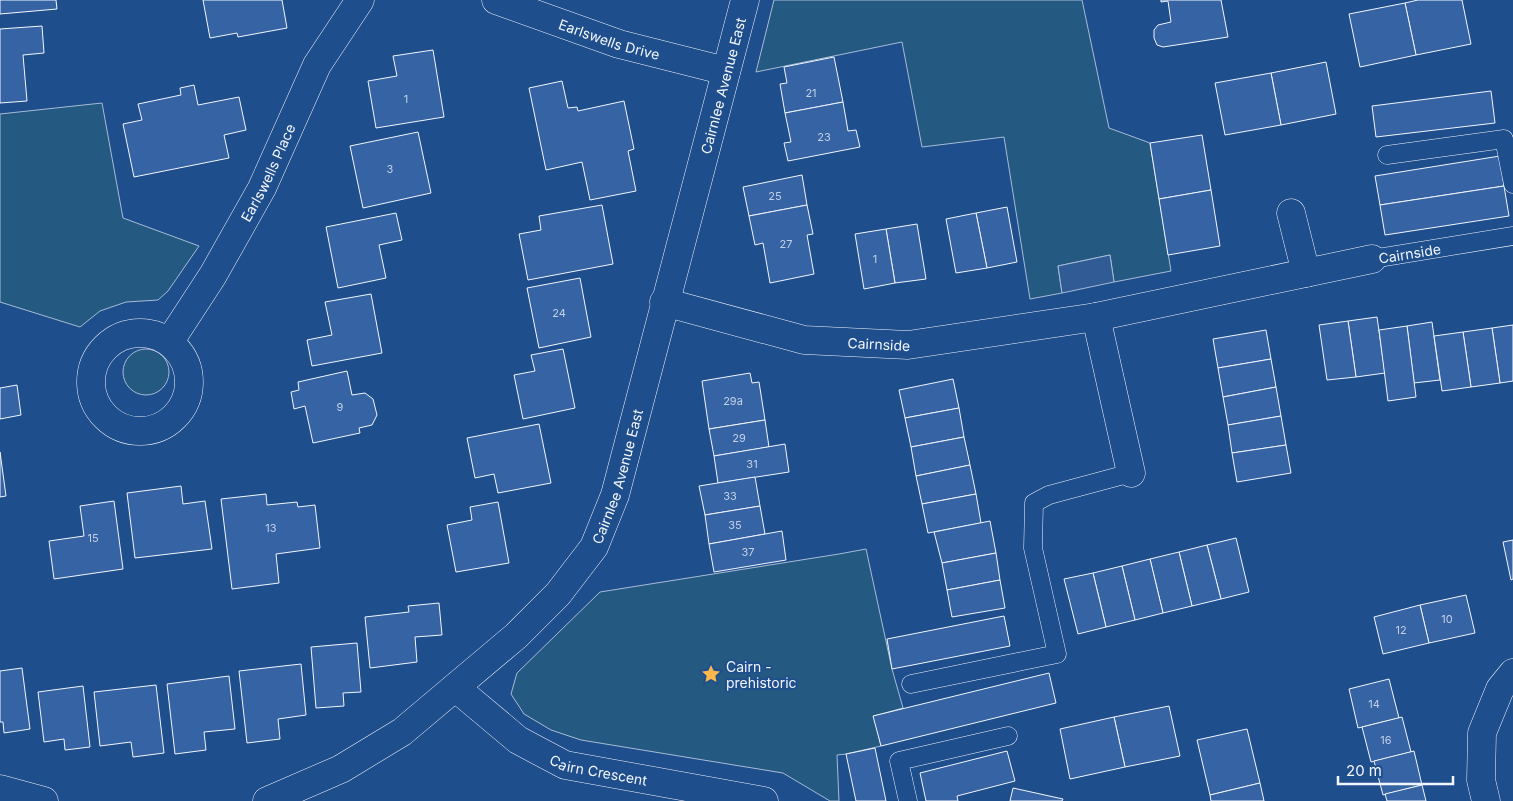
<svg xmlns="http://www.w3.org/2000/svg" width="1513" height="801" font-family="Inter,sans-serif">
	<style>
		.green { fill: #245a82; stroke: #a8bbd7 }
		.parking { fill: #305b95; stroke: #a8bbd7 }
		.building { fill: #3563a3; stroke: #f2f6ff }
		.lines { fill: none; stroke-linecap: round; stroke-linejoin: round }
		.lane-casing { stroke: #f2f6ff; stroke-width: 19 }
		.street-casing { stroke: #f2f6ff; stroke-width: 29 }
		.lane { stroke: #1f4e8c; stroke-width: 18 }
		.street { stroke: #1f4e8c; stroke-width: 28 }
		.labels { text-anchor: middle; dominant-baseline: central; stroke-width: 4; stroke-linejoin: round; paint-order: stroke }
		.number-label { font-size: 11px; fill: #c3d1e8 }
		.street-label { font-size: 14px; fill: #f2f6ff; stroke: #1f4e8c }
		.poi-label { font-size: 14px; fill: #f2f6ff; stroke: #1f4e8c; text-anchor: start }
	</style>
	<rect width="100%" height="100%" fill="#1f4e8c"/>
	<g class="green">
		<polygon points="774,0 1082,0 1109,128 1150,143 1171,271 1114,282 1110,255 1058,266 1062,293 1030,299 1004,137 922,147 902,42 756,72"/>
		<polygon points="102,103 123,218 199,246 168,291 158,300 126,302 100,311 80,327 0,302 0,114"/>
		<circle cx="146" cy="372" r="23"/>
		<polygon points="866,549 892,669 903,708 874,716 881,746 846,754 837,755 839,801 830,801 783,773 581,740 551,730 524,714 511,694 517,673 600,592 839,554"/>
	</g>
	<polygon class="parking" points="1110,255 1114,282 1062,293 1058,266"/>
	<g class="building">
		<polygon points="0,0 56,0 57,9 0,14"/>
		<polygon points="203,0 282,0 287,28 238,37 237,33 210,38"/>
		<polygon points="1161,0 1221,0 1228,37 1163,47 1157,45 1154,38 1154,30 1158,25 1171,22 1168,1 1161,2"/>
		<polygon points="1418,0 1462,0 1471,44 1416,55 1405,3"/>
		<polygon points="1405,3 1416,55 1360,67 1349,14"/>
		<polygon points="42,26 44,53 23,55 27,101 0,103 0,29"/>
		<polygon points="433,50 444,117 376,128 368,81 397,76 393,56"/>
		<polygon points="834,57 843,102 785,113 780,84 787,83 784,67"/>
		<polygon points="1326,62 1336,114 1281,125 1271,73"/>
		<polygon points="1271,73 1281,125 1225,135 1215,83"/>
		<polygon points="562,81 568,108 577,107 578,111 624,101 634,149 628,151 636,191 590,200 582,162 546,170 529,88"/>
		<polygon points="194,85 198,105 239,97 246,130 224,135 229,158 134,177 123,124 142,120 138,104 181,95 180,88"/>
		<polygon points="1491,91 1495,123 1376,137 1372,106"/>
		<polygon points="843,102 848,131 856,130 860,147 788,161 784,143 791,142 785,113"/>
		<polygon points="418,132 431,193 363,208 350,146"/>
		<polygon points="1202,135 1211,190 1159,199 1150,143"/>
		<polygon points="1500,156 1504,186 1380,205 1375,176"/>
		<polygon points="802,175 807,205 749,216 743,187"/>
		<polygon points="1504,186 1509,216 1385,235 1380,205"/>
		<polygon points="1211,190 1220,246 1168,255 1159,199"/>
		<polygon points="602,205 613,264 528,280 519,234 541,230 539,216"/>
		<polygon points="807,205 813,234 807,235 814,274 770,283 763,243 755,245 749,216"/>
		<polygon points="1007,207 1017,262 987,268 976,213"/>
		<polygon points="396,213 402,240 379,245 386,278 338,288 326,227"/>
		<polygon points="976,213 987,268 956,273 946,219"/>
		<polygon points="917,224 926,279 895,283 886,229"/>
		<polygon points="886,229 895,283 864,289 855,234"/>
		<polygon points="580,278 591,337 539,348 527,288"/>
		<polygon points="371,294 382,353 312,366 307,340 332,335 325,302"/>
		<polygon points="1377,317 1385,373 1356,377 1348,321"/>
		<polygon points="1348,321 1356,377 1327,380 1319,325"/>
		<polygon points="1432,322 1440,380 1414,383 1407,326"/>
		<polygon points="1513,325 1513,381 1500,383 1492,328"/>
		<polygon points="1407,326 1416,397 1388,401 1379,330"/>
		<polygon points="1492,328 1500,383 1471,387 1463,332"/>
		<polygon points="1266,330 1271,359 1218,368 1213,339"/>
		<polygon points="1463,332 1471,387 1442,391 1434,336"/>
		<polygon points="563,349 575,408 523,419 514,375 535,371 531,355"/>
		<polygon points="1271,359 1276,387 1223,397 1218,368"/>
		<polygon points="347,371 352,395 365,393 373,399 377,415 372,425 359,428 360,433 313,443 305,406 294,409 291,392 299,390 298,382"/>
		<polygon points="750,373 752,383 759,382 765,420 709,429 702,381"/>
		<polygon points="953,379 959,408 905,418 899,390"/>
		<polygon points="17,385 21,415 0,419 0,388"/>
		<polygon points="1276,387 1281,416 1228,425 1223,397"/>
		<polygon points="959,408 964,437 911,447 905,418"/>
		<polygon points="1281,416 1286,445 1232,453 1228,425"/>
		<polygon points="765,420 769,447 714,456 709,429"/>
		<polygon points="539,424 551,483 498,493 494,474 475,478 467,438"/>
		<polygon points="964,437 970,465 916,476 911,447"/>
		<polygon points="785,444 789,472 718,483 714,456"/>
		<polygon points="1286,445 1291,473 1237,482 1232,453"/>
		<polygon points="0,452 6,496 0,497"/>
		<polygon points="970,465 976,494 922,504 916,476"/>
		<polygon points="755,477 760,506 705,515 699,486"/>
		<polygon points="181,486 183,504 205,501 212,549 135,558 127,493"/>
		<polygon points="266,494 267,505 297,502 298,507 315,505 320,548 276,554 279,583 232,589 221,499"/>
		<polygon points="976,494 981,523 928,533 922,504"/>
		<polygon points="114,501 123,569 54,579 49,541 84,536 80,506"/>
		<polygon points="498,502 509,563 456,572 447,525 472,520 470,507"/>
		<polygon points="760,506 765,534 709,544 705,515"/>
		<polygon points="990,521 996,553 942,563 934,532"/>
		<polygon points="782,531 786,560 714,572 709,544"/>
		<polygon points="1236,538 1249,592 1221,599 1207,545"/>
		<polygon points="1513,540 1513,579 1511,580 1503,542"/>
		<polygon points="1207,545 1221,599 1192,606 1179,552"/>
		<polygon points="1179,552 1192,606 1163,613 1150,559"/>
		<polygon points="996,553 1000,580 947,590 942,563"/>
		<polygon points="1150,559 1163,613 1135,620 1122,566"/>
		<polygon points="1122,566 1135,620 1106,627 1093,573"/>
		<polygon points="1093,573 1106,627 1078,634 1064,579"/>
		<polygon points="1000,580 1005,608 952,617 947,590"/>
		<polygon points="1466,595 1475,633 1429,643 1420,605"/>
		<polygon points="439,603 442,635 415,637 417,662 370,668 365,617 409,612 408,606"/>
		<polygon points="1420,605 1429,643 1383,654 1374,617"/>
		<polygon points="1004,616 1010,646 892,669 887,639"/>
		<polygon points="357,643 361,692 343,693 344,706 316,708 311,647"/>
		<polygon points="301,664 306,715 278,719 280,739 247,743 239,671"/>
		<polygon points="22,668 30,729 4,733 3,722 0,722 0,671"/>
		<polygon points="1049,673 1056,703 881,746 873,716"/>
		<polygon points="229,676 235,729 204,732 206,750 175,754 167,684"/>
		<polygon points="1389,679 1399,718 1358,728 1349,689"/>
		<polygon points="156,685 164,753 133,757 131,742 100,746 94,692"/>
		<polygon points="83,686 90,747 65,750 64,739 44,742 38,692"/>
		<polygon points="1169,706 1180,756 1125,767 1114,717"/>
		<polygon points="1114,717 1125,767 1070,779 1060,729"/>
		<polygon points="1402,717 1411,752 1371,762 1362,727"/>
		<polygon points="1247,729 1260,783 1210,795 1197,740"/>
		<polygon points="875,748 886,801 856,801 846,754"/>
		<polygon points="1007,751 1015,781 957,796 958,801 926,801 920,773"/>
		<polygon points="1414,751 1422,785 1383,795 1374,761"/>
		<polygon points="1260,783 1264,801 1211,801 1210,795"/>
		<polygon points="1422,785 1426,801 1387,801 1385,794"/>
		<polygon points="1013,788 1063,799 1062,801 1010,801"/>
	</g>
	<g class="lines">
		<g class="lane-casing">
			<g id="lane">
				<polyline points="1387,155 1504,139 1513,184"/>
				<path id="s1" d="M1372,259L1513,236"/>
				<polyline points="911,684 1057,654 1033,548 1034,503 1049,495 1131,473"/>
				<polyline points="908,801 899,761 1008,736"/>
			</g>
		</g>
		<g class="street-casing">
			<g id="street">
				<path id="s2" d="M496,0L619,44L726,71"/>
				<polyline points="1291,213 1306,273"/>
				<path id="s3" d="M664,302L804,340L908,345L1096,317L1372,259"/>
				<polyline points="1096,317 1131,473"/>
				<circle cx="140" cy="382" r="49"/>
				<path id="s4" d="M170,341L213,275L262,188L317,65L360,0"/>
				<path id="s5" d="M456,688L518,740L565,765L764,801"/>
				<polyline points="0,789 44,801"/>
				<path id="s6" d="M267,801L341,769L402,732L516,636L558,594L594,547L615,495L745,0"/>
				<polyline points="1486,801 1481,780 1482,733 1500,689 1513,673"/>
			</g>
		</g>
		<use href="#lane" class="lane"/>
		<use href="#street" class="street"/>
	</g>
	<defs>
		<g id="sight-bare" transform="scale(1.5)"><path d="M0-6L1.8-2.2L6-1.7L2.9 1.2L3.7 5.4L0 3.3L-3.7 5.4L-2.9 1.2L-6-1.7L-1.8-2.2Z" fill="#ffb74d" stroke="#1f4e8c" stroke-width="2.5" paint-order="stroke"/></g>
	</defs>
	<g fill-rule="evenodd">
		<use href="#sight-bare" x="711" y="674"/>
	</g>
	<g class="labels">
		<g class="number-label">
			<text x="811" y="93">21</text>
			<text x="406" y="99">1</text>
			<text x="824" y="137">23</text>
			<text x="390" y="169">3</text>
			<text x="775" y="196">25</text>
			<text x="786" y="244">27</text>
			<text x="875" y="259">1</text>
			<text x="559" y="313">24</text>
			<text x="733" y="401">29a</text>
			<text x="340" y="407">9</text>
			<text x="739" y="438">29</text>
			<text x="752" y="464">31</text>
			<text x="730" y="496">33</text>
			<text x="735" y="525">35</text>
			<text x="271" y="528">13</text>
			<text x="93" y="538">15</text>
			<text x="748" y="552">37</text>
			<text x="1447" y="619">10</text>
			<text x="1401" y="630">12</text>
			<text x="1374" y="704">14</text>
			<text x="1386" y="740">16</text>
		</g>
		<g class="street-label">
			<text stroke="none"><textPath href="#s2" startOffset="120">Earlswells Drive</textPath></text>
			<text stroke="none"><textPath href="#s6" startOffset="899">Cairnlee Avenue East</textPath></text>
			<text stroke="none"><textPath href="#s4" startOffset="195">Earlswells Place</textPath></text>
			<text stroke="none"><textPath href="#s1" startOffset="38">Cairnside</textPath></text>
			<text stroke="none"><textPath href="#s3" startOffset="220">Cairnside</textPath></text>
			<text stroke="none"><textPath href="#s6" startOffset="494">Cairnlee Avenue East</textPath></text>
			<text stroke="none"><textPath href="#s5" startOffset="168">Cairn Crescent</textPath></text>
		</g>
		<g class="poi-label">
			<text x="726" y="666">Cairn -<tspan x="726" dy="16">prehistoric</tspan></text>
		</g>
	</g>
	<path d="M1338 776v8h115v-8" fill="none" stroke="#f2f6ff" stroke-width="2.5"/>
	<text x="1346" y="776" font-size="15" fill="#f2f6ff" stroke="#1f4e8c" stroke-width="4" paint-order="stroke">20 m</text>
</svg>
